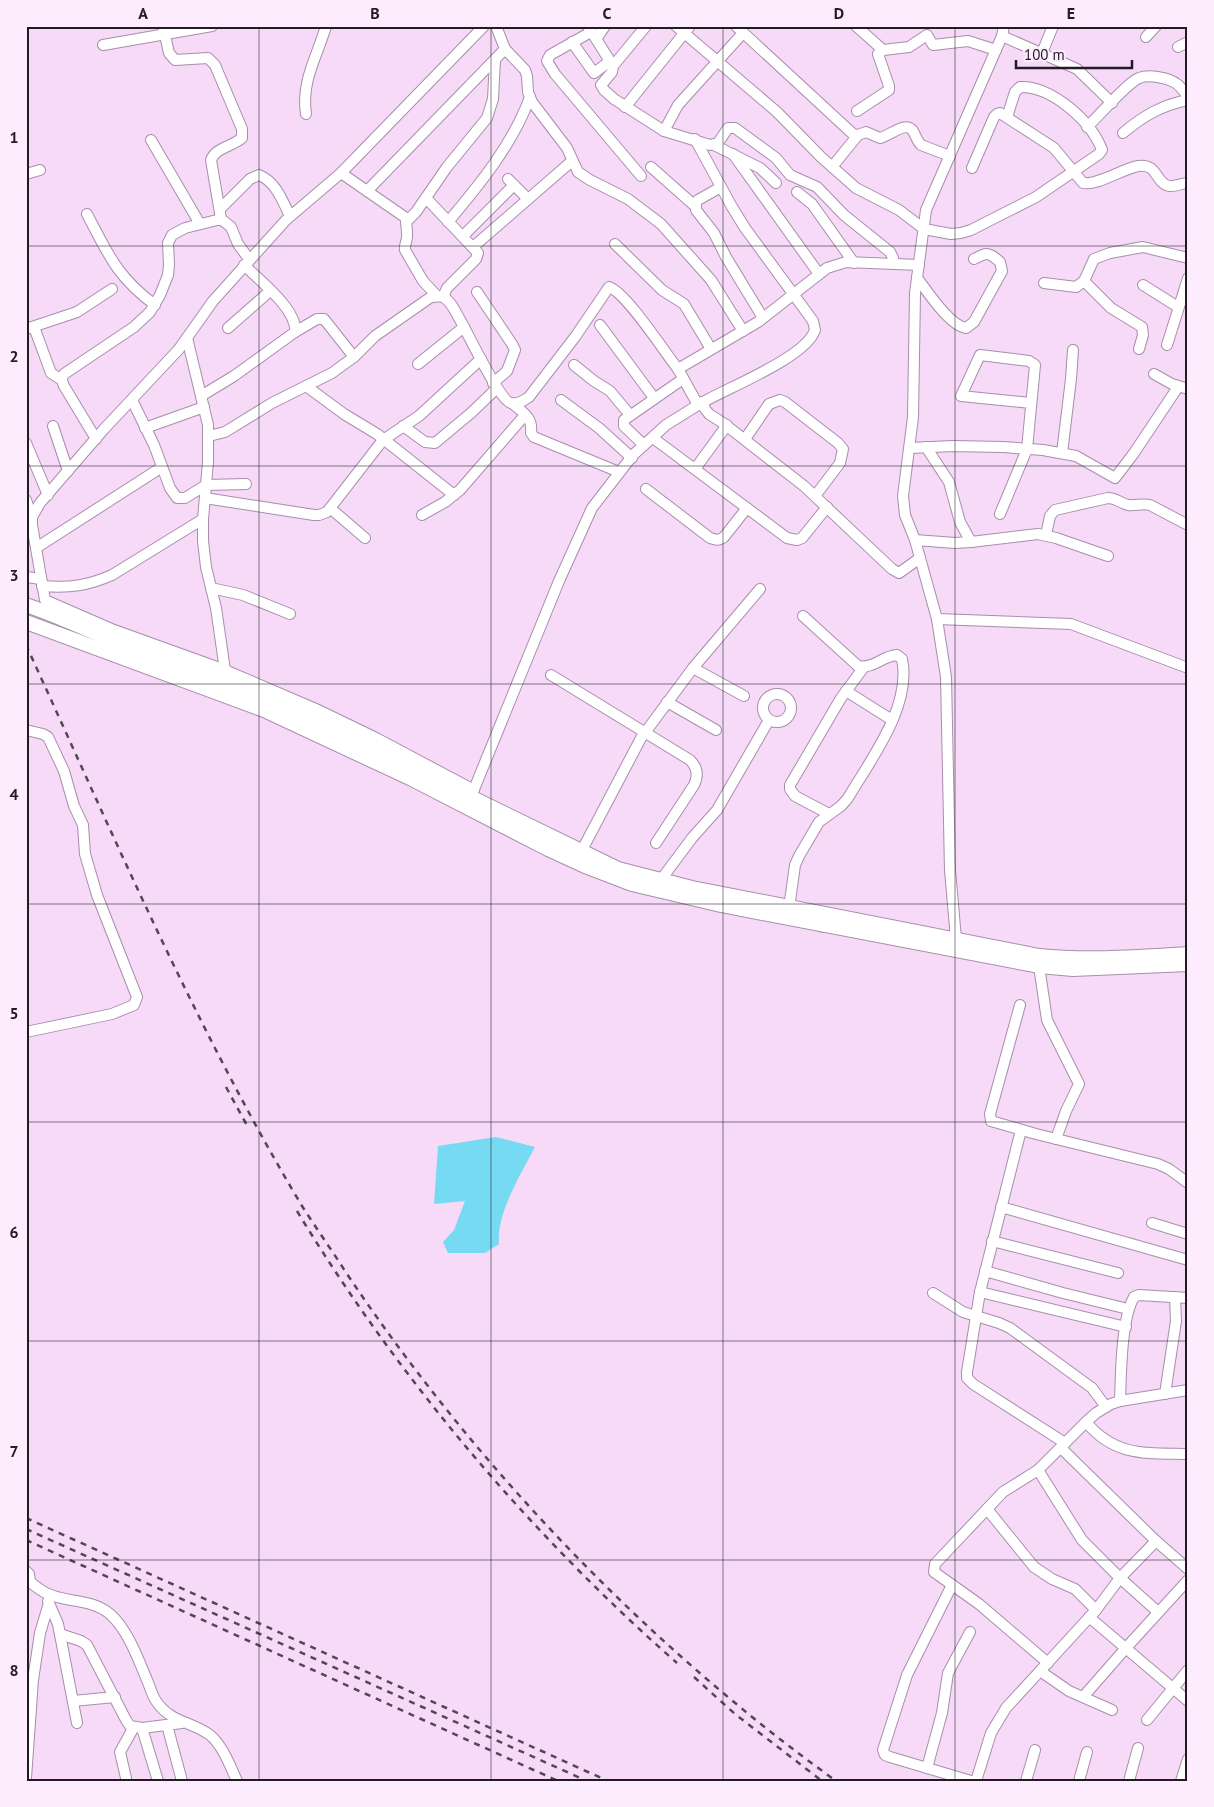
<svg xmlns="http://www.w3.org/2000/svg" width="1214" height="1807" font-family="'PT Sans',sans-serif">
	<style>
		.water { fill: #77daf3 }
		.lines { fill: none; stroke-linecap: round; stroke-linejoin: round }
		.minor-casing { stroke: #a88eaa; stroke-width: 12 }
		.major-casing { stroke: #a88eaa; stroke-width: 16 }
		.highway-casing { stroke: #a88eaa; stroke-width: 18 }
		.minor { stroke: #fff; stroke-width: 10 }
		.major { stroke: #fff; stroke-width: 14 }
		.highway { stroke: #fff; stroke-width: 15 }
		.rail { stroke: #544755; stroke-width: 2.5; stroke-dasharray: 6 6; stroke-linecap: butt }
		.grid { fill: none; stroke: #231a24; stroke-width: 1; stroke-opacity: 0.55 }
		.neatline { fill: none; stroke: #231a24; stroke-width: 2 }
		.grid-label { font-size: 16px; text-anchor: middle; font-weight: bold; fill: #231a24 }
	</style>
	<rect width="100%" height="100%" fill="#f6daf8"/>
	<path class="water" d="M496,1137L535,1147C521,1174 496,1214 499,1244L485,1253H448L443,1242L454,1230L465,1201L434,1204L438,1146Z"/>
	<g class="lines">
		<g class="minor-casing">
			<g id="minor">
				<path d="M163,26L169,53L175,60L208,58L215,65L242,129V138C233,146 215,148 211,160L221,219"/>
				<polyline points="496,26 505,49 525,70 527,76 528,92 532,102 567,148 578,172 590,180 628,199 661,224 711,280 743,331"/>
				<polyline points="588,26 613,66 612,72 601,85 604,90 614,99 664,131 710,145 718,143 728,128 735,128 776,158 790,175 817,187 844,215 890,252 893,258 894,264"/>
				<path d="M676,26L777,112L821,157L856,188L899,210L924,229L951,234L961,233L971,230L1036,197L1099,154L1102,150C1091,121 1052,86 1020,87L1015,92L1007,117"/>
				<path d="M736,26L853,134L858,135L866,132L880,138C890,136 906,120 913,131C916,136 917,141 921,145L950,156"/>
				<polyline points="856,26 883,50"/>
				<polyline points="591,32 550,55 547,61 555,74 641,176"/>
				<polyline points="1002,36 1077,69 1112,103"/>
				<polyline points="1146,37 1156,26"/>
				<polyline points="596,39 605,26"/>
				<polyline points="572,42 594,73 610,61"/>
				<polyline points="103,45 212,26"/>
				<polyline points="1178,47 1188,42"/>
				<polyline points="1042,53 1053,26"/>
				<polyline points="613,66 646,26"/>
				<polyline points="625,107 690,26"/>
				<polyline points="857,111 889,90 889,86 878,54 883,50 909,47 927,35 933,45 968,41 996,50"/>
				<path d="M306,114C301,81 317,57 326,26"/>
				<path d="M1087,127C1098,117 1128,82 1139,78C1149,74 1169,78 1177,84C1181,87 1184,92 1188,96"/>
				<polyline points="664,131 678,105 743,33"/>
				<path d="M1123,133C1143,116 1162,105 1188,100"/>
				<path d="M695,139L732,207L745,228L813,321L815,330C806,358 724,389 698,405"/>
				<polyline points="151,140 200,224"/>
				<polyline points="714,145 760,168 776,183"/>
				<polyline points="733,154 819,274"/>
				<polyline points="651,167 695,206"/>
				<polyline points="832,167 858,135"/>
				<path d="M972,168L994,117L997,114L1000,113L1054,148L1083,183C1097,186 1122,169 1138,166C1158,163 1155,183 1169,186C1175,187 1182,183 1188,183"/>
				<path d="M341,173L406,218C406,223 407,229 407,234C408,240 404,244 405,250L423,281L437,296"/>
				<polyline points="26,174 40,170"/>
				<polyline points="508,179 528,199"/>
				<polyline points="721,187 698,200 696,202 696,210 714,233 726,257 763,318"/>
				<polyline points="367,191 505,49"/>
				<polyline points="797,192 812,204 854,263"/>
				<polyline points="426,198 478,253 476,259 447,288 443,297"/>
				<path d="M220,209L250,179L259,175C276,182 282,200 290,216"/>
				<path d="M87,214C108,254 117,277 155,305"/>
				<polyline points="406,222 416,212 447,167 487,118 493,99 495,60"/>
				<path d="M448,222C480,184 513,144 530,97"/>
				<polyline points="463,236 514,185"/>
				<polyline points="615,244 662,290 684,304 711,349"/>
				<polyline points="473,247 572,161"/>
				<path d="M917,278C928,292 949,325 966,328L974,322L1002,271L1000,262C988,252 988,252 974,259"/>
				<polyline points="1084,281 1111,308 1142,327 1143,335 1139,349"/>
				<polyline points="1044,283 1076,287 1084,281 1094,259 1110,253 1143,247 1188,258"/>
				<polyline points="1143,285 1178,307"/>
				<polyline points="477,292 512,344 515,350 507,371 493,383"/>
				<polyline points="600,325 654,398"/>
				<polyline points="34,327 51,373 62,380"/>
				<polyline points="228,328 270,291"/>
				<polyline points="26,329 77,312 112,289"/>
				<polyline points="295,332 317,319 324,319 354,357"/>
				<polyline points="187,338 208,425 208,462 203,519 203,541 206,567 216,608 225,670 316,709 376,738 474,790"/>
				<polyline points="1167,345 1188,278"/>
				<polyline points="418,364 464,327"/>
				<polyline points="574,365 594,381 610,391 630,415"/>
				<polyline points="1154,374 1172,384 1188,389"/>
				<polyline points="306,386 344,414 377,434 454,495"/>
				<path d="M201,396L234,376L295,332C298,310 259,280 244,265"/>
				<polyline points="132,400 154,445 170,488 177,498 185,498 206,485 246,484"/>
				<polyline points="561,400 599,428 632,458"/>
				<polyline points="702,402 705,409 709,414 723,423 804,486 892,569 899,573 920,558"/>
				<path d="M512,403C523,413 533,417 531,433L534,437L619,472"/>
				<polyline points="53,426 68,471"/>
				<polyline points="403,426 425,442 435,443 471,413 496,389"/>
				<polyline points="145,428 204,407"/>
				<path d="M209,436L225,432L272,403L332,373L354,357L375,336L431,297C435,297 439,296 443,297C451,301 455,311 459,318C468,333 499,400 511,403C518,405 524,400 529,397L575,337L609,287C626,292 665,353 678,369"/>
				<polyline points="653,438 787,538 797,540 802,538 827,507"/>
				<path d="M96,439L64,386C62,381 61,379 64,374L134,327L150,312L160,295L168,275L169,265L168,243L172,235L185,228L221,219L231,227L238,244L249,259"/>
				<polyline points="745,439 769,404 780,400 785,402 838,443 843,449 840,463 815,496"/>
				<polyline points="26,443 48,495"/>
				<polyline points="644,445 624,426 624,420 683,379"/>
				<polyline points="910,448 953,446 1003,447 1043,450 1076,456 1115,478 1134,453 1178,387"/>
				<polyline points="1062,453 1071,379 1073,350"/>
				<polyline points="695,469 727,425"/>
				<path d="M646,489L710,538C716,540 718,541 724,537L747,508"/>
				<polyline points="205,498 314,515 319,515 327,512 383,440 419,416 481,359"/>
				<polyline points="26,500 32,517"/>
				<polyline points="330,508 365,538"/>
				<polyline points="1000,514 1027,449 1035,365 1029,361 980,355 961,396 1031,403"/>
				<polyline points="422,515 445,502 460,490 525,415"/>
				<path d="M1046,535L1050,516L1055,510L1108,498C1116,498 1120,503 1128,505C1136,506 1142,503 1150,505L1188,525"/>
				<polyline points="915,540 955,543 971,542 960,522 949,482 926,447"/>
				<polyline points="971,542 1038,534 1056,538 1108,556"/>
				<polyline points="36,548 162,467"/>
				<polyline points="26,577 41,579"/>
				<path d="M42,586C70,588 87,586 112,575L203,519"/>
				<polyline points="211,588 243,595 290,614"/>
				<polyline points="937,619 1071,624 1188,668"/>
				<polyline points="693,668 744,696"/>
				<polyline points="225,670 114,630 45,600 32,525 32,517 40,503 104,429 179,349 213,301 286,220 341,173 484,26"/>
				<path d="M551,675L690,760C697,767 699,775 694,785L656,843"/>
				<polyline points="846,691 892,720"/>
				<circle cx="777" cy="708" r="14"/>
				<polyline points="667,702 716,730"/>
				<polyline points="26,730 43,734 48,737 64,771 74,806 83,825 85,854 97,895 137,997 134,1005 112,1014 26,1032"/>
				<polyline points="468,804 559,581 592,508 633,455 666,425 698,405 678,369 758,322 827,268 846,262 919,265"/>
				<polyline points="829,814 795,796 790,789 790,785 841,698 864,667"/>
				<polyline points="581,852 641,738 693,668 760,589"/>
				<polyline points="660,881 692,838 717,810 769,720"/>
				<path d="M789,908L795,865L799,856L819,822L841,806L848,798C871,759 912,706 902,659L897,655C882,656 874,669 858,666L803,616"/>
				<polyline points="956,939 950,870 946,677 937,619 915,540 905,515 903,496 913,417 915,293 926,210 1002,36 1004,26"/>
				<polyline points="1039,966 1047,1020 1079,1084 1066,1111 1056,1139"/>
				<polyline points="1020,1005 990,1114 991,1121 1036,1134 1158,1164 1169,1169 1188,1183"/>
				<polyline points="1021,1130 980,1292 967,1372 967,1378 973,1384 1065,1443"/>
				<polyline points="1001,1207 1188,1260"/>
				<polyline points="1152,1223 1188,1234"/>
				<polyline points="992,1241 1118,1273"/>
				<polyline points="985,1271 1063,1293 1128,1309"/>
				<polyline points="980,1292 1126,1327"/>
				<polyline points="933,1293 963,1312 999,1323 1010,1328 1092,1388 1106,1407"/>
				<polyline points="1165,1394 1176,1321 1175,1297"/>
				<path d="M1120,1401C1121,1375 1121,1319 1134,1297L1139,1295L1188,1298"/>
				<path d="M1086,1422C1115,1457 1146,1453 1188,1454"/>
				<polyline points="1061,1448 1155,1540 1188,1569"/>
				<polyline points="1038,1470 1082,1540 1120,1578 1158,1612"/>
				<polyline points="987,1509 1034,1567 1052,1579 1075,1589 1096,1610"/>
				<polyline points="26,1571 29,1574 30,1582 26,1582"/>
				<path d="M30,1582C35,1586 40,1590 46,1593C66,1603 91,1598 110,1614C128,1630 138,1659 147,1680C150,1687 152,1695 156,1701C171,1723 191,1721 210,1735C223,1746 230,1766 237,1781"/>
				<polyline points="952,1585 907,1675 883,1750 885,1755 890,1757 971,1781"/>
				<polyline points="48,1601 58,1624 77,1723"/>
				<polyline points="1089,1617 1188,1701"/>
				<polyline points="60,1634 81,1641 87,1645 126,1720 130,1726 142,1728 182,1723"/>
				<polyline points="1048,1663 979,1604 934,1572 935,1564 1003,1492 1038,1470 1086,1422 1096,1413 1111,1404 1120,1401 1188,1390"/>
				<polyline points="1040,1671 1069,1691 1112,1710"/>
				<polyline points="1083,1697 1125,1649 1188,1580"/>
				<polyline points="73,1701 115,1697"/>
				<polyline points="1147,1720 1188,1670"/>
				<polyline points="167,1725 182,1781"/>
				<polyline points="142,1728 158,1781"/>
				<polyline points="927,1768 942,1713 948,1673 970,1632"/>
				<polyline points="26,1778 33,1680 40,1633 49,1603"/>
				<polyline points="126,1778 120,1752 134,1727"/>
				<polyline points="976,1781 991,1733 1006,1708 1096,1610 1120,1578 1156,1541"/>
				<polyline points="1026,1781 1035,1750"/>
				<polyline points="1079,1781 1087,1752"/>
				<polyline points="1129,1781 1138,1748"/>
				<polyline points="1181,1781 1188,1759"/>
			</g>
		</g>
		<g class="major-casing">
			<g id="major">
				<path d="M26,605C61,617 94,633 129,647C180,666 232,684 282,705L618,869L692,888L1039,956C1089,961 1138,957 1188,954"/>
				<polyline points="26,622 264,710 412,779 548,849 585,866 632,884 721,905 1039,966 1073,969 1188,964"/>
			</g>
		</g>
		<g class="highway-casing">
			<polyline id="highway" points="823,924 824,915"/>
		</g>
		<use href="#minor" class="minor"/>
		<use href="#major" class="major"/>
		<use href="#highway" class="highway"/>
		<g class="rail">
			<path d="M26,645C113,834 195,1027 302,1206C316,1228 331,1249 345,1271C454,1434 588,1582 740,1707C771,1733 803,1757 836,1781"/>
			<polyline points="226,1087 249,1129"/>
			<path d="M297,1211C399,1379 529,1533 677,1663"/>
			<polyline points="26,1518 608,1781"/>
			<polyline points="26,1529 587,1781"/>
			<polyline points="26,1540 558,1781"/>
			<polyline points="694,1677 735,1714 822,1781"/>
		</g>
	</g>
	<path class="grid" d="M259,26V1781M491,26V1781M723,26V1781M955,26V1781M26,246H1188M26,466H1188M26,684H1188M26,904H1188M26,1122H1188M26,1341H1188M26,1560H1188"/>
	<rect width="1214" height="1807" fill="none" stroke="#fdecfe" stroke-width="55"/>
	<path d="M1016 60v8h116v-8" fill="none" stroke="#231a24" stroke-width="2.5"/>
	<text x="1024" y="60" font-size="15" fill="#231a24" stroke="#fdecfe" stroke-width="4" paint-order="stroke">100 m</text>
	<rect x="28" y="28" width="1158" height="1752" class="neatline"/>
	<g class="grid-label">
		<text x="143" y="19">A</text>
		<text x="375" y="19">B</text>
		<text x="607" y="19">C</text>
		<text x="839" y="19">D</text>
		<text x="1071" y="19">E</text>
		<text x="14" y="143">1</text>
		<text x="14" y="362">2</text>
		<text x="14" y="581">3</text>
		<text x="14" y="800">4</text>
		<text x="14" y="1019">5</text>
		<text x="14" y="1238">6</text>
		<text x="14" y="1457">7</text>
		<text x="14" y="1676">8</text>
	</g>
</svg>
